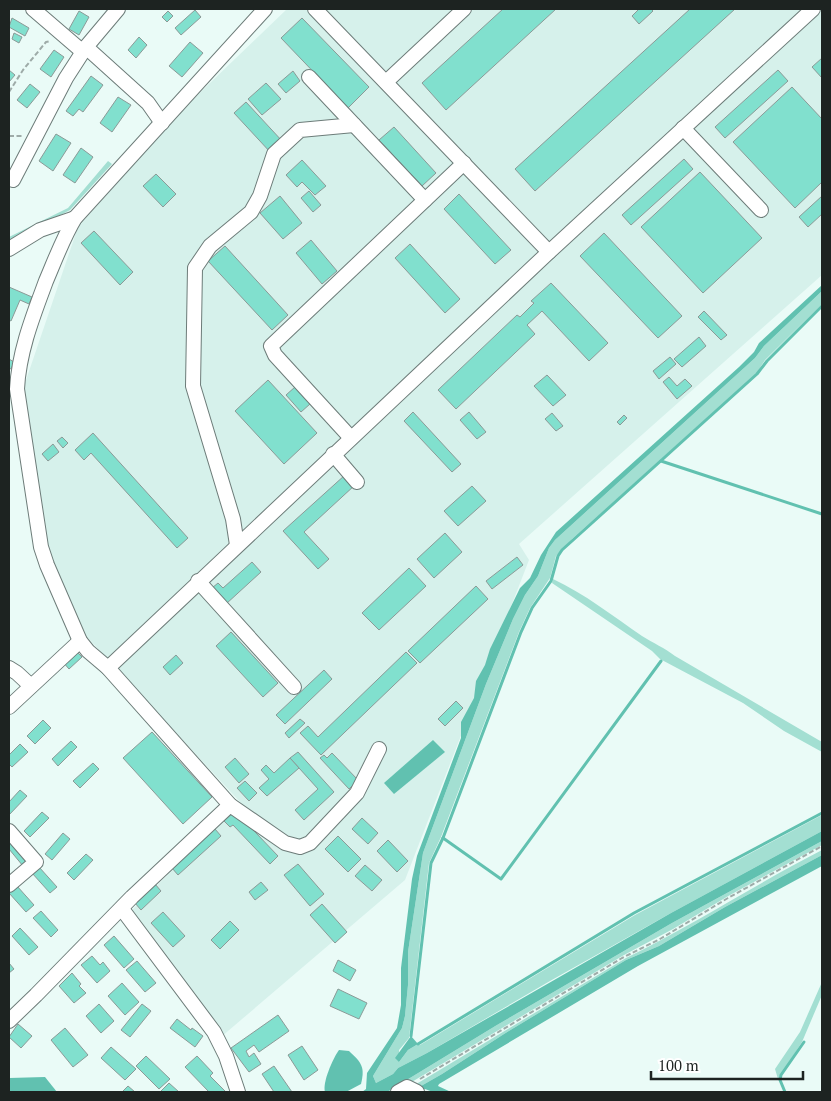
<svg xmlns="http://www.w3.org/2000/svg" width="831" height="1101" font-family="'PT Serif',serif">
	<style>
		.built { fill: #d6f1eb }
		.green { fill: #a3dfd2 }
		.water { fill: #61c1b0 }
		.lines { fill: none; stroke-linecap: round; stroke-linejoin: round }
		.stream { stroke: #61c1b0; stroke-width: 3 }
		.building { fill: #81e0ce; stroke: #8b9a97 }
		.minor-casing { stroke: #6d7c79; stroke-width: 16 }
		.path { stroke: #9eaba8; stroke-width: 2; stroke-dasharray: 5 2.5; stroke-linecap: butt }
		.minor { stroke: #fff; stroke-width: 14 }
	</style>
	<rect width="100%" height="100%" fill="#eafbf7"/>
	<polygon class="built" points="287,9 822,9 822,275 519,544 529,560 405,880 221,1037 130,912 241,803 76,625 49,560 24,386 78,227 183,109"/>
	<g class="green">
		<polygon points="108,161 112,164 70,210 9,242 9,237 68,208"/>
		<polygon points="822,291 822,304 765,360 756,374 572,539 556,556 550,578 530,608 519,632 441,837 429,863 409,1038 399,1050 399,1062 408,1050 418,1044 420,1045 635,915 822,815 822,831 671,913 550,981 427,1053 398,1068 393,1074 376,1083 373,1076 402,1028 405,1016 408,985 408,952 423,853 486,684 513,619 525,595 538,576 549,548 555,540 755,358 764,346"/>
		<path d="M553,579C585,594 613,616 642,636C653,643 665,648 675,656L822,742V752L784,731L743,703L660,659L652,651L552,583Z"/>
		<polygon points="822,841 822,845 730,895 673,929 624,955 395,1092 387,1092 497,1025 672,923"/>
		<path d="M822,850V855L725,907L659,946L626,960L504,1034L442,1074L414,1090L413,1086L626,958C693,925 756,884 822,850Z"/>
		<polygon points="822,982 822,995 802,1042 778,1079 775,1069 800,1032"/>
	</g>
	<g class="water">
		<polygon points="822,285 822,291 764,346 755,358 555,540 549,548 538,576 525,595 513,619 486,684 423,853 408,952 408,985 405,1016 402,1028 373,1076 376,1083 393,1074 398,1068 427,1053 671,913 822,831 822,841 672,923 497,1025 387,1092 362,1092 366,1089 367,1073 397,1028 401,1005 401,968 412,879 417,856 461,738 461,722 474,698 476,681 485,665 490,649 520,588 530,578 541,555 556,532 739,367 754,352 759,343"/>
		<polygon points="433,740 445,752 394,794 384,783"/>
		<polygon points="822,855 822,866 638,966 439,1084 438,1086 451,1092 433,1092 425,1089 419,1092 414,1090 442,1074 504,1034 626,960 659,946 725,907"/>
		<polygon points="411,1036 418,1044 408,1050 399,1062 395,1058"/>
		<path d="M339,1050L349,1051C362,1063 365,1067 361,1084L346,1092H325C322,1083 333,1058 339,1050Z"/>
		<polygon points="45,1077 57,1092 9,1092 9,1078"/>
	</g>
	<g class="lines">
		<g class="stream">
			<polyline points="661,461 822,514"/>
			<polyline points="443,838 501,879 661,661"/>
			<polyline points="411,1036 431,863 443,838 521,632 532,608 551,581 558,556 562,550 757,374 767,361 822,306"/>
			<polyline points="418,1044 634,913 822,813"/>
			<polyline points="785,1092 780,1080 781,1075 804,1042"/>
		</g>
	</g>
	<g class="building">
		<polygon points="503,9 556,9 446,110 422,83"/>
		<polygon points="639,9 651,9 653,11 639,24 632,16"/>
		<polygon points="690,9 735,9 535,191 515,169"/>
		<polygon points="195,10 201,17 181,35 175,28"/>
		<polygon points="79,11 89,17 79,35 69,29"/>
		<polygon points="168,11 173,16 167,22 162,17"/>
		<polygon points="12,18 29,28 25,36 9,27"/>
		<polygon points="302,18 369,87 348,108 281,38"/>
		<polygon points="14,33 22,37 19,43 12,39"/>
		<polygon points="139,37 147,45 136,58 128,50"/>
		<polygon points="190,42 203,53 182,77 169,66"/>
		<polygon points="54,50 64,57 51,77 40,69"/>
		<polygon points="822,58 822,78 812,67"/>
		<polygon points="9,70 15,75 9,82"/>
		<polygon points="778,70 788,81 725,138 715,127"/>
		<polygon points="293,71 300,81 286,93 278,84"/>
		<polygon points="91,76 103,85 83,112 79,109 73,116 66,111"/>
		<polygon points="266,83 281,99 262,115 248,99"/>
		<polygon points="30,84 40,92 27,108 17,100"/>
		<polygon points="792,87 822,119 822,182 795,208 733,142"/>
		<polygon points="118,97 131,105 112,132 100,123"/>
		<polygon points="246,102 283,142 271,153 234,113"/>
		<polygon points="394,127 436,173 422,186 379,140"/>
		<polygon points="56,134 71,143 53,171 39,161"/>
		<polygon points="81,148 93,157 75,183 63,175"/>
		<polygon points="684,159 693,169 631,225 622,215"/>
		<polygon points="302,160 326,186 315,195 302,182 297,187 286,175"/>
		<polygon points="700,172 762,238 703,293 641,227"/>
		<polygon points="156,174 176,194 163,207 143,186"/>
		<polygon points="309,191 321,205 313,212 301,198"/>
		<polygon points="459,194 511,250 495,264 444,209"/>
		<polygon points="280,196 302,223 283,239 260,213"/>
		<polygon points="822,196 822,214 808,227 799,217"/>
		<polygon points="94,231 133,272 120,285 81,243"/>
		<polygon points="604,233 682,316 658,338 580,256"/>
		<polygon points="311,240 337,271 322,284 296,253"/>
		<polygon points="410,244 460,299 445,313 395,258"/>
		<polygon points="225,246 288,315 272,330 208,261"/>
		<polygon points="551,283 608,343 589,361 542,311 527,325 535,334 456,409 438,390 517,315 520,317 534,303 531,301"/>
		<polygon points="9,287 32,297 29,304 20,300 11,321 9,320"/>
		<polygon points="704,311 727,335 721,340 698,317"/>
		<polygon points="699,337 706,346 682,367 674,359"/>
		<polygon points="670,357 676,364 659,379 653,371"/>
		<polygon points="9,359 14,362 11,369 9,368"/>
		<polygon points="547,375 566,395 553,406 534,386"/>
		<polygon points="669,377 677,386 685,379 692,386 677,399 663,382"/>
		<polygon points="268,380 317,433 284,464 235,411"/>
		<polygon points="295,387 310,404 301,412 286,395"/>
		<polygon points="413,412 461,464 452,472 404,421"/>
		<polygon points="469,412 486,432 477,439 460,420"/>
		<polygon points="552,413 563,426 556,431 545,419"/>
		<polygon points="624,415 627,418 620,425 617,422"/>
		<polygon points="93,433 188,538 177,548 91,453 84,460 75,450"/>
		<polygon points="62,437 68,443 63,448 57,441"/>
		<polygon points="53,444 59,452 48,461 42,454"/>
		<polygon points="345,475 355,485 304,532 329,559 318,569 283,531"/>
		<polygon points="472,486 486,501 458,526 444,511"/>
		<polygon points="445,533 462,552 434,578 417,559"/>
		<polygon points="517,557 523,565 492,589 486,581"/>
		<polygon points="252,562 261,572 226,604 212,588 218,583 223,588"/>
		<polygon points="409,568 426,586 379,630 362,613"/>
		<polygon points="476,586 488,599 420,663 408,651"/>
		<polygon points="231,632 278,683 263,697 216,646"/>
		<polygon points="75,650 82,657 69,669 63,662"/>
		<polygon points="406,652 417,663 321,755 300,733 308,726 318,737"/>
		<polygon points="176,655 183,663 170,675 163,667"/>
		<polygon points="324,670 332,679 285,724 276,715"/>
		<polygon points="456,701 463,708 445,726 438,719"/>
		<polygon points="300,719 305,723 289,738 285,733"/>
		<polygon points="43,720 51,728 35,744 27,736"/>
		<polygon points="152,732 212,797 183,824 123,758"/>
		<polygon points="71,741 77,747 58,766 52,759"/>
		<polygon points="20,744 28,752 12,767 9,764 9,755"/>
		<polygon points="298,752 334,792 304,820 295,810 318,789 290,758"/>
		<polygon points="332,753 358,780 349,789 320,758 324,755 327,758"/>
		<polygon points="235,758 249,774 239,783 225,767"/>
		<polygon points="290,758 299,768 267,796 259,788 269,779 261,770 266,765 274,773"/>
		<polygon points="93,763 99,769 80,788 73,781"/>
		<polygon points="245,781 257,793 249,801 237,788"/>
		<polygon points="20,790 27,796 9,815 9,802"/>
		<polygon points="235,811 278,856 270,864 233,825 230,827 224,821"/>
		<polygon points="42,812 49,818 30,837 24,831"/>
		<polygon points="362,818 378,833 368,844 352,829"/>
		<polygon points="215,829 221,836 178,875 172,868"/>
		<polygon points="63,833 70,839 52,860 45,854"/>
		<polygon points="338,836 361,859 348,872 325,849"/>
		<polygon points="12,840 29,860 23,866 9,849 9,842"/>
		<polygon points="388,840 408,861 397,872 377,851"/>
		<polygon points="86,854 93,860 74,880 67,873"/>
		<polygon points="298,864 324,894 310,906 284,875"/>
		<polygon points="365,865 382,880 372,891 355,876"/>
		<polygon points="39,867 57,887 50,893 32,873"/>
		<polygon points="261,882 268,890 255,900 249,892"/>
		<polygon points="155,884 161,891 141,910 135,903"/>
		<polygon points="17,886 34,905 26,912 9,893"/>
		<polygon points="322,904 347,932 335,943 310,915"/>
		<polygon points="41,911 58,930 51,937 33,918"/>
		<polygon points="163,912 185,936 173,947 151,923"/>
		<polygon points="230,921 239,930 220,949 211,940"/>
		<polygon points="20,928 38,947 29,955 12,936"/>
		<polygon points="114,936 134,959 124,968 104,945"/>
		<polygon points="92,956 100,965 103,962 110,971 97,983 81,965"/>
		<polygon points="338,960 356,970 350,981 333,971"/>
		<polygon points="137,961 156,983 145,992 126,970"/>
		<polygon points="9,963 14,969 9,973"/>
		<polygon points="72,973 81,984 79,986 86,993 74,1003 59,986"/>
		<polygon points="122,983 139,1002 125,1015 108,996"/>
		<polygon points="338,989 367,1003 359,1019 330,1006"/>
		<polygon points="99,1004 114,1021 101,1033 86,1016"/>
		<polygon points="142,1004 151,1011 130,1037 121,1030"/>
		<polygon points="278,1015 289,1031 259,1052 254,1045 246,1051 249,1057 254,1053 261,1064 249,1072 231,1048"/>
		<polygon points="177,1019 191,1030 192,1028 203,1036 195,1047 170,1028"/>
		<polygon points="18,1024 32,1036 21,1048 9,1037"/>
		<polygon points="65,1028 88,1055 73,1067 51,1040"/>
		<polygon points="302,1046 318,1070 304,1080 288,1055"/>
		<polygon points="111,1047 136,1069 125,1080 101,1058"/>
		<polygon points="146,1056 170,1079 159,1089 136,1066"/>
		<polygon points="197,1056 213,1073 210,1076 226,1092 209,1092 185,1067"/>
		<polygon points="274,1066 292,1092 274,1092 262,1074"/>
		<polygon points="169,1083 179,1092 160,1092"/>
		<polygon points="128,1086 135,1092 122,1092"/>
	</g>
	<g class="lines">
		<g class="minor-casing">
			<g id="minor">
				<polyline points="33,9 83,52"/>
				<path d="M265,9L75,218C63,238 55,260 46,281C33,316 19,351 17,389L41,547L47,565L80,641L88,651L108,668L230,805L285,843L300,847L310,843L357,793L379,749"/>
				<polyline points="315,9 549,252"/>
				<polyline points="86,47 148,103 162,123"/>
				<polyline points="309,77 425,200"/>
				<polyline points="386,82 464,9"/>
				<polyline points="683,128 761,210"/>
				<polyline points="13,180 66,78 86,47 118,9"/>
				<polyline points="9,249 40,230 75,218"/>
				<polyline points="351,438 275,355 271,346 464,163"/>
				<polyline points="333,454 357,482"/>
				<polyline points="237,545 233,519 193,386 195,268 210,246 251,212 260,196 274,154 300,130 354,125"/>
				<polyline points="198,581 294,687"/>
				<polyline points="9,668 17,673 31,686"/>
				<polyline points="108,668 549,252 813,9"/>
				<polyline points="9,707 80,641"/>
				<polyline points="9,831 36,862 9,885"/>
				<polyline points="122,909 214,1032 226,1056 238,1092"/>
				<polyline points="9,1021 36,995 132,897 230,805"/>
				<polyline points="398,1092 407,1087 417,1092"/>
			</g>
		</g>
		<g class="path">
			<polyline points="9,92 23,70 46,42 51,41"/>
			<polyline points="9,136 24,136"/>
			<polyline points="420,1079 622,958 660,939 728,898 822,846"/>
		</g>
		<use href="#minor" class="minor"/>
	</g>
	<rect width="831" height="1101" fill="none" stroke="#1d2321" stroke-width="20"/>
	<path d="M651 1071v8h152v-8" fill="none" stroke="#1d2321" stroke-width="2.5"/>
	<text x="658" y="1071" font-size="15" fill="#1d2321" stroke="#ffffff" stroke-width="4" paint-order="stroke">100 m</text>
</svg>
